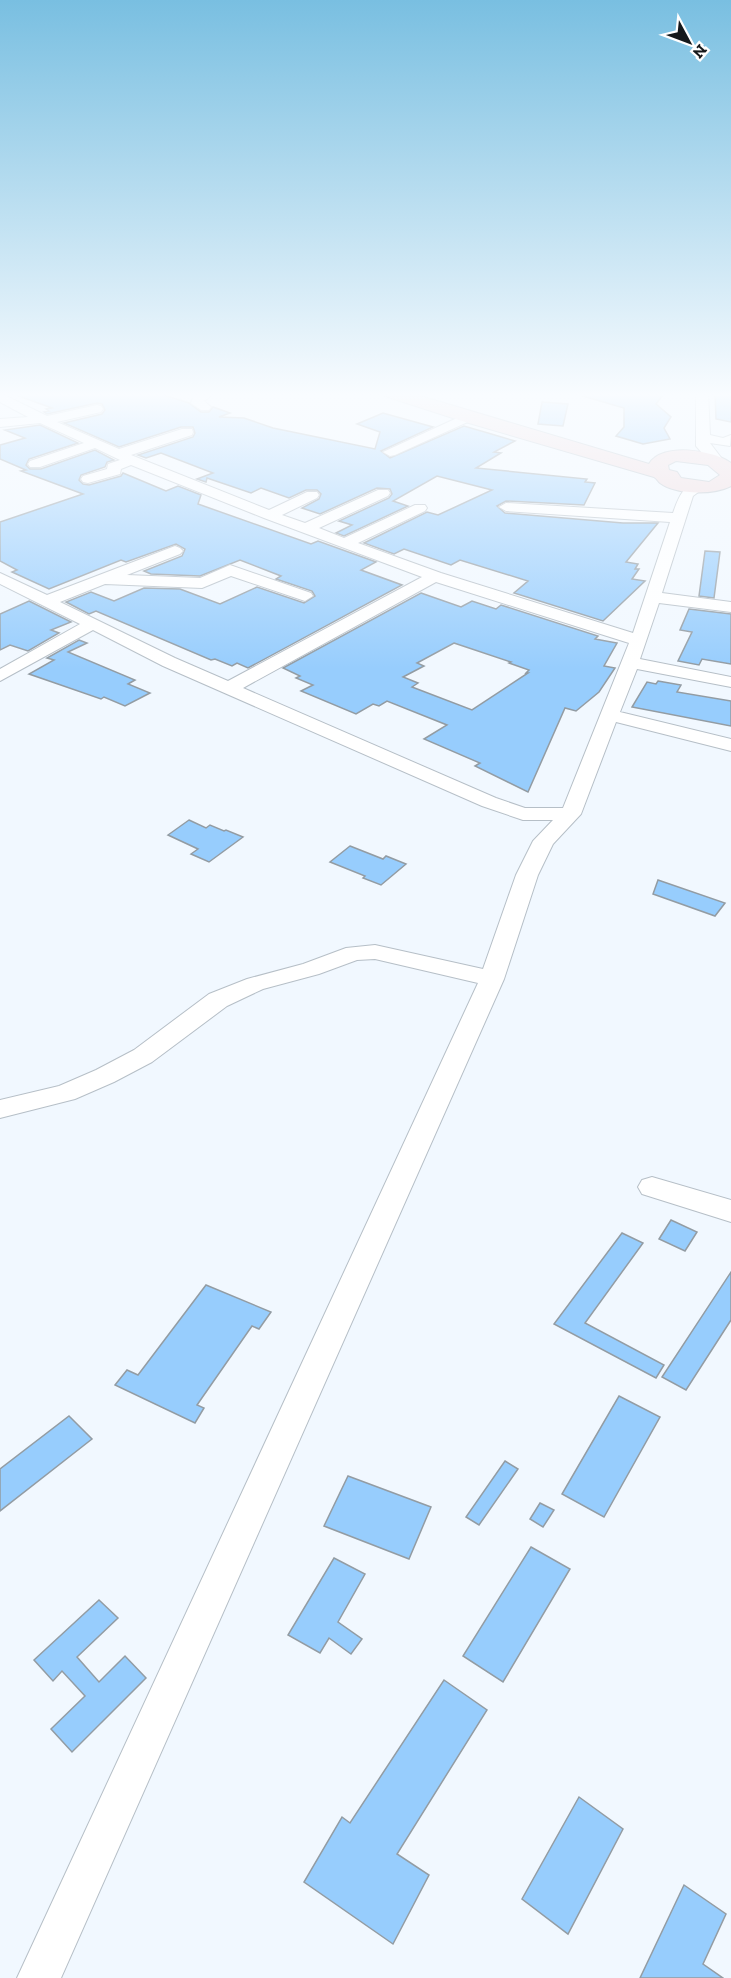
<svg xmlns="http://www.w3.org/2000/svg" width="731" height="1978" font-family="'Zilla Slab',serif">
	<style>
		.building { fill: #97cdfd; stroke: #939ca3; stroke-width: 1.5; fill-rule: evenodd }
		.lines { fill: none; stroke-linecap: round; stroke-linejoin: round }
		.minor-casing { stroke: #b6bfc7; stroke-width: 2 }
		.secondary-casing { stroke: #b6bfc7; stroke-width: 2 }
		.minor { fill: #fff; fill-rule: evenodd }
		.secondary { fill: #f0d9dc; fill-rule: evenodd }
	</style>
	<rect width="100%" height="100%" fill="#f1f8ff"/>
	<g class="building">
		<polygon points="13,392 154,392 189,403 201,412 209,412 213,407 230,413 219,417 244,418 273,428 375,449 380,432 357,424 383,413 433,427 381,451 390,458 464,426 488,433 515,441 494,452 501,453 476,468 587,479 585,482 595,483 584,505 506,501 497,506 505,513 623,523 658,523 626,562 638,564 635,569 639,569 632,579 645,581 603,621 514,593 528,581 460,560 451,565 404,549 394,554 364,543 427,512 438,515 492,490 437,476 393,501 408,506 344,536 336,533 352,525 339,521 389,498 392,494 390,489 377,488 320,514 302,508 319,499 321,494 317,490 306,490 289,498 261,488 251,493 207,478 206,482 197,479 213,473 161,453 146,458 138,455 193,437 195,433 193,427 181,427 119,447 64,423 102,414 105,410 102,404 97,403 47,414 44,412 49,411 46,409 52,408 13,394"/>
		<polygon points="584,392 665,392 656,404 671,417 664,428 670,439 643,444 616,436 624,427 624,408 583,396"/>
		<polygon points="715,392 731,392 731,422 716,419"/>
		<polygon points="542,402 568,404 563,426 538,424"/>
		<polygon points="40,425 78,443 29,459 26,465 30,469 41,469 95,450 114,460 107,462 105,467 81,475 79,480 83,484 89,485 121,476 123,473 166,491 178,486 201,495 198,504 311,544 318,541 376,562 361,570 402,585 248,668 237,663 232,666 215,659 211,660 96,611 89,614 66,602 91,592 114,601 144,588 180,589 220,604 257,587 304,603 315,596 312,591 276,579 281,576 240,560 200,576 151,574 144,571 182,556 185,549 176,544 126,562 121,560 49,589 12,572 17,570 0,561 0,522 83,494 21,471 26,470 0,459 0,445 25,438 5,430"/>
		<polygon points="705,551 720,552 714,598 699,596"/>
		<path d="M421,593L461,607L472,601L496,609L501,605L598,636L595,639L617,643L604,666L615,668L599,692L576,711L565,708L528,792L475,766L480,763L424,739L447,725L387,701L379,706L373,704L356,714L301,691L313,685L296,678L300,676L283,668ZM454,643L511,662L509,663L529,670L526,673H528L472,710L412,687L418,683L403,677L424,666L417,663Z"/>
		<polygon points="29,601 71,622 51,630 59,633 28,651 10,645 0,650 0,614"/>
		<polygon points="689,609 731,614 731,664 702,659 699,665 678,661 692,632 680,630"/>
		<polygon points="79,640 87,643 68,652 135,680 128,684 150,693 125,706 104,697 101,699 29,674 54,660 47,658"/>
		<polygon points="658,681 681,685 677,692 731,701 731,726 632,707 647,682 656,684"/>
		<polygon points="189,820 206,828 210,825 224,831 226,830 243,837 209,862 191,854 198,849 168,835"/>
		<polygon points="350,846 383,859 386,856 406,864 381,885 363,878 365,876 330,862"/>
		<polygon points="658,880 725,903 715,916 653,894"/>
		<polygon points="671,1220 697,1232 685,1251 659,1239"/>
		<polygon points="622,1233 643,1243 585,1323 664,1365 656,1378 554,1324"/>
		<polygon points="731,1272 731,1320 686,1390 662,1377"/>
		<polygon points="206,1285 271,1312 259,1329 252,1326 197,1405 204,1408 195,1423 115,1385 127,1370 138,1375"/>
		<polygon points="619,1396 660,1417 604,1517 562,1494"/>
		<polygon points="69,1416 92,1439 0,1511 0,1469"/>
		<polygon points="505,1461 518,1469 479,1525 466,1517"/>
		<polygon points="348,1476 431,1507 409,1559 324,1526"/>
		<polygon points="540,1503 554,1510 543,1527 530,1519"/>
		<polygon points="531,1547 570,1569 503,1682 463,1656"/>
		<polygon points="334,1558 365,1574 338,1622 362,1639 351,1654 329,1638 320,1653 288,1635"/>
		<polygon points="99,1600 118,1618 77,1657 99,1682 125,1656 146,1678 72,1752 51,1729 85,1696 62,1671 53,1681 34,1660"/>
		<polygon points="444,1680 487,1710 397,1854 429,1875 393,1944 304,1882 342,1817 350,1823"/>
		<polygon points="579,1797 623,1829 568,1934 522,1899"/>
		<polygon points="684,1885 726,1914 703,1964 723,1978 640,1978"/>
	</g>
	<g class="lines">
		<g class="minor-casing">
			<g id="minor">
				<polygon points="202,392 216,392 204,401 211,407 209,410 201,410 191,403 194,396"/>
				<polygon points="696,392 708,392 710,435 723,438 731,435 730,446 710,443 726,464 724,467 714,467 696,446"/>
				<path d="M0,393L47,416L97,405L101,406L103,409L101,412L57,422L119,449L182,429H192L193,432L192,435L131,455L269,510L307,492H317L319,495L317,498L282,515L305,523L378,490H388L390,493L388,496L319,528L344,538L415,505H425L427,508L425,511L358,543L441,573L633,633L670,522L506,511L499,507L506,503L673,513C678,499 684,480 703,484L705,487L693,496L662,593L731,602V612L659,603L640,659L731,677V687L637,669L620,712L731,739V751L616,722L581,814L553,844L538,875L504,979L61,1978H17L478,983L375,959L357,960L319,974L263,989L227,1006L152,1062L114,1082L75,1099L0,1118V1100L59,1086L96,1070L134,1050L209,994L247,979L303,964L346,948L375,945L483,969L516,875L533,841L553,820H523L482,806L163,666L93,630L0,681V669L80,624L0,584V573L47,595L175,546L180,548L183,551L180,554L127,575L200,578L230,565L311,593L313,596L305,601L231,576L202,588L105,584L60,602L175,658L228,681L422,577L264,518L131,465L121,469L120,474L88,483L83,482L81,479L83,476L107,469L108,464L120,460L95,448L40,467H30L28,464L30,461L84,443L40,423L0,427V419L28,417L0,402ZM436,582L629,643L563,808H525L496,798L243,688Z"/>
				<polygon points="468,413 474,417 472,420 395,455 390,456 383,452"/>
				<polygon points="652,1177 731,1200 731,1222 642,1194 638,1187 642,1180"/>
			</g>
		</g>
		<g class="secondary-casing">
			<path id="secondary" d="M383,392H407L649,464C661,442 714,450 731,463V486C714,495 676,495 660,483C658,481 657,479 654,477L462,421L385,396ZM676,461L708,465L720,475L709,482L681,478L677,472L669,470L668,465Z"/>
		</g>
		<use href="#minor" class="minor"/>
		<use href="#secondary" class="secondary"/>
	</g>
	<linearGradient id="sky" x2="0" y2="1"><stop stop-color="#79bfe1"/><stop offset="0.59" stop-color="#f9fcff"/><stop offset="1" stop-color="#f9fcff" stop-opacity="0"/></linearGradient>
	<rect width="731" height="669" fill="url(#sky)"/>
	<g transform="translate(689 42) rotate(131)" stroke="#ffffff" stroke-width="4.5" paint-order="stroke">
	<path d="M0-4.5L10 22L0 15L-10 22Z" fill="#15181b"/>
	<text y="-9" font-size="16" font-weight="bold" text-anchor="middle" fill="#15181b">N</text>
	</g>
</svg>
